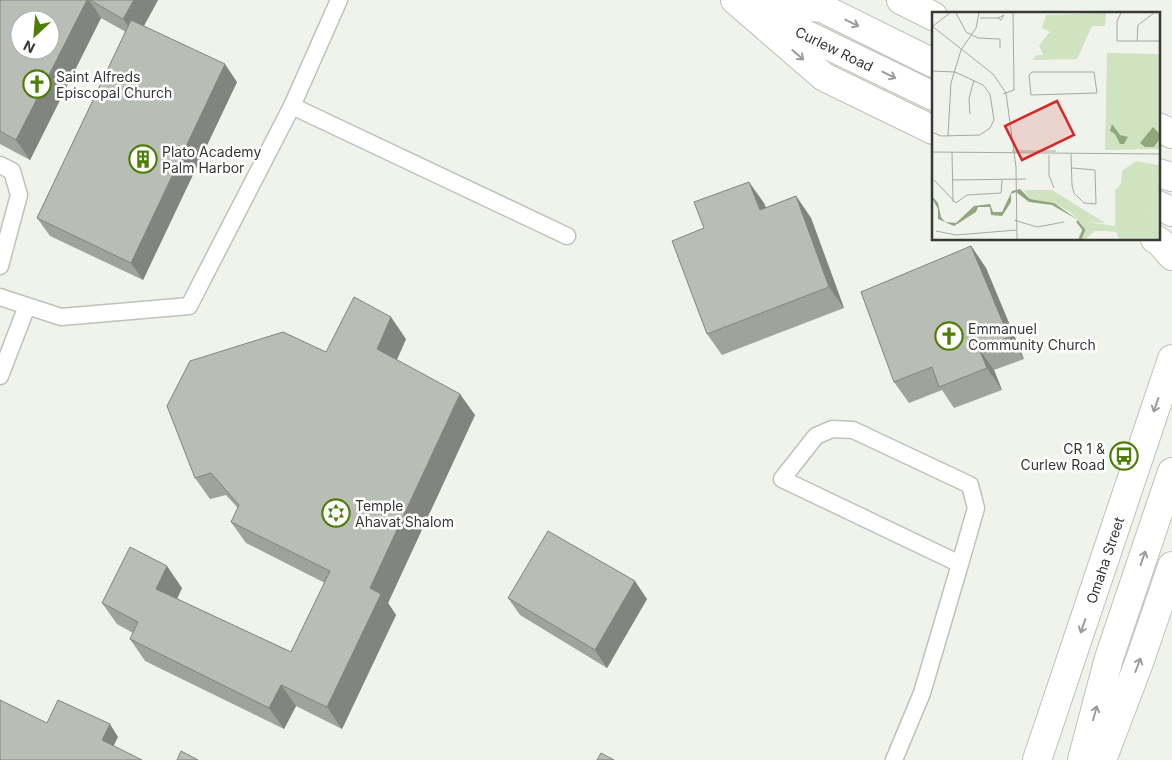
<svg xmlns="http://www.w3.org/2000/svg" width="1172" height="760" font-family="Inter,sans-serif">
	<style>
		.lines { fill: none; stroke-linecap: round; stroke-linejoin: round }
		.lane-casing { stroke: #bdc2ba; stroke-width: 19 }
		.secondary-casing { stroke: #bdc2ba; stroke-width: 30 }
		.lane { stroke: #fff; stroke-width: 16 }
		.secondary { stroke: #fff; stroke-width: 28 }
		.wall { fill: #9ea39c }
		.shaded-wall { fill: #81847f }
		.building { fill: #b8bdb5; stroke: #81847f; fill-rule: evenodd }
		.oneway { stroke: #9c9c9a }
		.labels { text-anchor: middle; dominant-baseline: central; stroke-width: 5; stroke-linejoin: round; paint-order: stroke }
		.street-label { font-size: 14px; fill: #383936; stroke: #fff }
		.poi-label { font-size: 14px; fill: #383936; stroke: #fff; text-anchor: start }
		.inset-river { fill: none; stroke: #90a77e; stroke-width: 2.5 }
		.inset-road { fill: none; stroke: #a6a9a3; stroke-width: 1 }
		.view { fill: #d62828; fill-opacity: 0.15; stroke: #d62828; stroke-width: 2.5 }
		.inset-edge { fill: none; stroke: #383936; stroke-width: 2.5 }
	</style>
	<rect width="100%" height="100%" fill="#eff3eb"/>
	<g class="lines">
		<g class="lane-casing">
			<g id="lane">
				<polyline points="339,0 292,106 567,236"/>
				<polyline points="0,165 12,171 19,195 0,266"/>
				<polyline points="0,297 61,317 189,306 292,106"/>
				<polyline points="0,376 27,306"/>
				<polyline points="894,760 922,693 960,564 782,479 816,436 832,429 853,430 970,485 976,508 960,564"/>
			</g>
		</g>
		<g class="secondary-casing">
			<g id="secondary">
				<polyline points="735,0 824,77 933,130"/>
				<polyline points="901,0 933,16"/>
				<polyline points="753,2 822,8 933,63"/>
				<path id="s1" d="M768,16L933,96"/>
				<polyline points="1158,127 1172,134"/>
				<polyline points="1158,173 1172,177"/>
				<polyline points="1158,205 1172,212"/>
				<polyline points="1155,239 1160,242 1172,256"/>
				<path id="s2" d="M1037,760L1172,359"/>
				<polyline points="1082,760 1109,658 1172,472"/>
				<polyline points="1102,760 1140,660 1172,566"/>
			</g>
		</g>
		<use href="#lane" class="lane"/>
		<use href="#secondary" class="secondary"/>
	</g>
	<g class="wall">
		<polygon points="0,0 158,0 144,26 237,82 143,280 50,236 37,218 126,32 101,18 30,160 0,144"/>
		<polygon points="796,196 811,218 844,308 722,355 707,334 764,203 766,208"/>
		<polygon points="971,246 986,268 1024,359 994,370 1002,390 954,408 942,390 909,403 894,382"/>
		<polygon points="406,339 397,360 475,415 388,603 396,615 342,729 296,706 284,729 145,661 130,639 133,633 117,624 102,603 182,588 177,599 291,652 325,583 246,543 231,522 238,508 226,495 210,499 195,478 326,352"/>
		<polygon points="508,598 647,599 607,668 520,615"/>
	</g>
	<g class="shaded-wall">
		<polygon points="87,0 89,0 101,18 30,160 16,140"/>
		<polygon points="134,0 158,0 137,38 123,19"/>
		<polygon points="225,64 237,82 143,280 131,263"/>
		<polygon points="749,182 764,203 775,232 760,210"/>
		<polygon points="796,196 811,218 844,308 829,287"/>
		<polygon points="971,246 986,268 1024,359 1009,337"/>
		<polygon points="391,317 406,339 392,370 377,349"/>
		<polygon points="979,349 994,370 1002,390 987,368"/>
		<polygon points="460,394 475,415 388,603 396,615 342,729 327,707 370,588"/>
		<polygon points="167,566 182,588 171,611 156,589"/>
		<polygon points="635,581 647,599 607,668 595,650"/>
		<polygon points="281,685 296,706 284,729 269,708"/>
		<polygon points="110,724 118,737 110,753 102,740"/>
	</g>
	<g class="building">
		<path d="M0,0H87L16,140L0,131ZM20,20H50V50H20Z"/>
		<polygon points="90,0 134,0 123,19"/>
		<polygon points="131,20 225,64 131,263 37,218"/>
		<polygon points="749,182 760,210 796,196 829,287 707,334 672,241 704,228 694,202"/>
		<polygon points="971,246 1009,337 979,349 987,368 939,387 932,367 894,382 861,292"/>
		<polygon points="354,297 391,317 377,349 460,394 370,588 381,594 327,707 281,685 269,708 130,639 138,622 102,603 130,547 167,566 156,589 291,652 330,571 231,522 239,505 211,473 195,478 167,406 190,361 283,332 326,352"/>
		<polygon points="548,531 635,581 595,650 508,598"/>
		<polygon points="0,700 47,723 58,700 110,724 102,740 142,760 0,760"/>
		<polygon points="181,751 198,760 177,760"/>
		<polygon points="601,753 614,760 597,760"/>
	</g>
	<defs><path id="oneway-shaft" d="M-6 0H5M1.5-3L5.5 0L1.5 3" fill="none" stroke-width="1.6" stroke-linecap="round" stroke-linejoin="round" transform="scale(1.25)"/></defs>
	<g class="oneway">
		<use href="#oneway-shaft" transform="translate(852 23) rotate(26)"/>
		<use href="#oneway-shaft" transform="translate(798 55) rotate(41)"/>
		<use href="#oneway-shaft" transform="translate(889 75) rotate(26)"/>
		<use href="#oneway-shaft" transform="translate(1156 405) rotate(109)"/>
		<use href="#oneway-shaft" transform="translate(1143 558) rotate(-71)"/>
		<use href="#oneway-shaft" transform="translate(1083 626) rotate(109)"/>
		<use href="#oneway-shaft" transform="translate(1138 665) rotate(-69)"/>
		<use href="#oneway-shaft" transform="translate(1095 713) rotate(-75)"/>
	</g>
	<defs>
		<g id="church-ring" transform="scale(1.4375)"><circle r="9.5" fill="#fff" stroke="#4e7d08" stroke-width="1.5"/><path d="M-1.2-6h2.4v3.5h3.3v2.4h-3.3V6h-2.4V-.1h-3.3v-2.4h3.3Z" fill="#4e7d08"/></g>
		<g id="building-ring" transform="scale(1.4375)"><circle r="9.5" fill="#fff" stroke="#4e7d08" stroke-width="1.5"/><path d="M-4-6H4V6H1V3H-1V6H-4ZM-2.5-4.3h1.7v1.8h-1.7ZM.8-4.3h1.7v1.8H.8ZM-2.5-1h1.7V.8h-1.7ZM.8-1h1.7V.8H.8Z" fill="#4e7d08"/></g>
		<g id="bus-ring" transform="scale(1.4375)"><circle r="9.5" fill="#fff" stroke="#4e7d08" stroke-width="1.5"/><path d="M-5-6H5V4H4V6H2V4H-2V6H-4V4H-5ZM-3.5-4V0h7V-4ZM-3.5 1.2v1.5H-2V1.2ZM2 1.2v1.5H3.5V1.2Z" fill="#4e7d08"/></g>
		<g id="synagogue-ring" transform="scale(1.4375)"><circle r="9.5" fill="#fff" stroke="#4e7d08" stroke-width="1.5"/><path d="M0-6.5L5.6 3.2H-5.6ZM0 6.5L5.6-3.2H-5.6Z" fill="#4e7d08"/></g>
	</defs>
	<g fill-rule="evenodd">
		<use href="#church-ring" x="37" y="84"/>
		<use href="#building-ring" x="143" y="159"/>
		<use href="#church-ring" x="949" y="336"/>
		<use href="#bus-ring" x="1124" y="456"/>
		<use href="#synagogue-ring" x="336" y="513"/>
	</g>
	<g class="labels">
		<g class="street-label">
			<text stroke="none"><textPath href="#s1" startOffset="74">Curlew Road</textPath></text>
			<text stroke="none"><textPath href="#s2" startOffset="211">Omaha Street</textPath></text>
		</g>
		<g class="poi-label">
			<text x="56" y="76">Saint Alfreds<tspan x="56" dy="16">Episcopal Church</tspan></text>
			<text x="162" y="151">Plato Academy<tspan x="162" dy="16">Palm Harbor</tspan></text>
			<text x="968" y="328">Emmanuel<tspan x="968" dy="16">Community Church</tspan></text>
			<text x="1105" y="448" text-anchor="end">CR 1 &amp;<tspan x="1105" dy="16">Curlew Road</tspan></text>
			<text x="355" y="505">Temple<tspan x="355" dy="16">Ahavat Shalom</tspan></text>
		</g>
	</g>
	<g transform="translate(932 12)">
		<rect width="228" height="228" fill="#eff3eb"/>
		<path d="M174,1L173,14H160L145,47L100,48L105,43H111L107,33L118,20L110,16L114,3ZM220,152L227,153V203L214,196L213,192V188L222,186ZM94,178H120L173,211L155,210L123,190L96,183Z" fill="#cfe3c0"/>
		<path d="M204,149L220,152L222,186L214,188L213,192L214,196L227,203V227H187L184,220L173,219H163L153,227H146L151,213L138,200L122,191L99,187L91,178L130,193L155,210L183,214V178L189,172L190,159Z" fill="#cfe3c0"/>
		<path d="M175,41L227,42V137L173,138Z" fill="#cfe3c0"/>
		<path d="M180,112L188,123L196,125L192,132H188L183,122L178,119ZM221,115L227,121V128L222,135H213L208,131ZM88,177L98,187L122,191L146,208L120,193L97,190L84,180L79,182V190L70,204L59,203L58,195H46L44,200L22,214L6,207V197L0,186V184L6,191L9,205L13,210L24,211L42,194L58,192L61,200H70L80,179Z" fill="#90a77e"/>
		<path class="inset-river" d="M145,209L152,218L148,227"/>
		<path class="inset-road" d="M24,1L34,20L46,26L68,27V36M189,1L185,9V29H228M48,6H66L72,3L69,8L66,6M0,14L61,62L74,81L84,155L85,227M1,14L18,1M205,29L206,13L222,1M0,59L23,60L51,73L58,82L62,108L58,116L48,123L9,124L0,120M100,60H162L165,81L99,83L97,63ZM71,82L82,78L81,1M38,102L37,87L42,68M16,124L19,71L29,38L44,16L47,1M80,139H124M0,140L228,142M20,140L21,190M139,142L140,173L142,181L152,191L164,192L163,158L140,156M117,143V163L122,176M2,168L24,191L35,183L69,181L70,168M20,168L94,167M82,208L105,215L132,210M4,219L24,223L85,218"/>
		<path class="view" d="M125,89L142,123L90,148L73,114Z"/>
		<rect width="228" height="228" class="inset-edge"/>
	</g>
	<g transform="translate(35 35) rotate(206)"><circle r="24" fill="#ffffff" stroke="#afb0af"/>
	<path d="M0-4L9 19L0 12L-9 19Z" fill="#4e7d08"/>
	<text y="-8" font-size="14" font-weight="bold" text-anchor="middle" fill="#383936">N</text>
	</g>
</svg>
